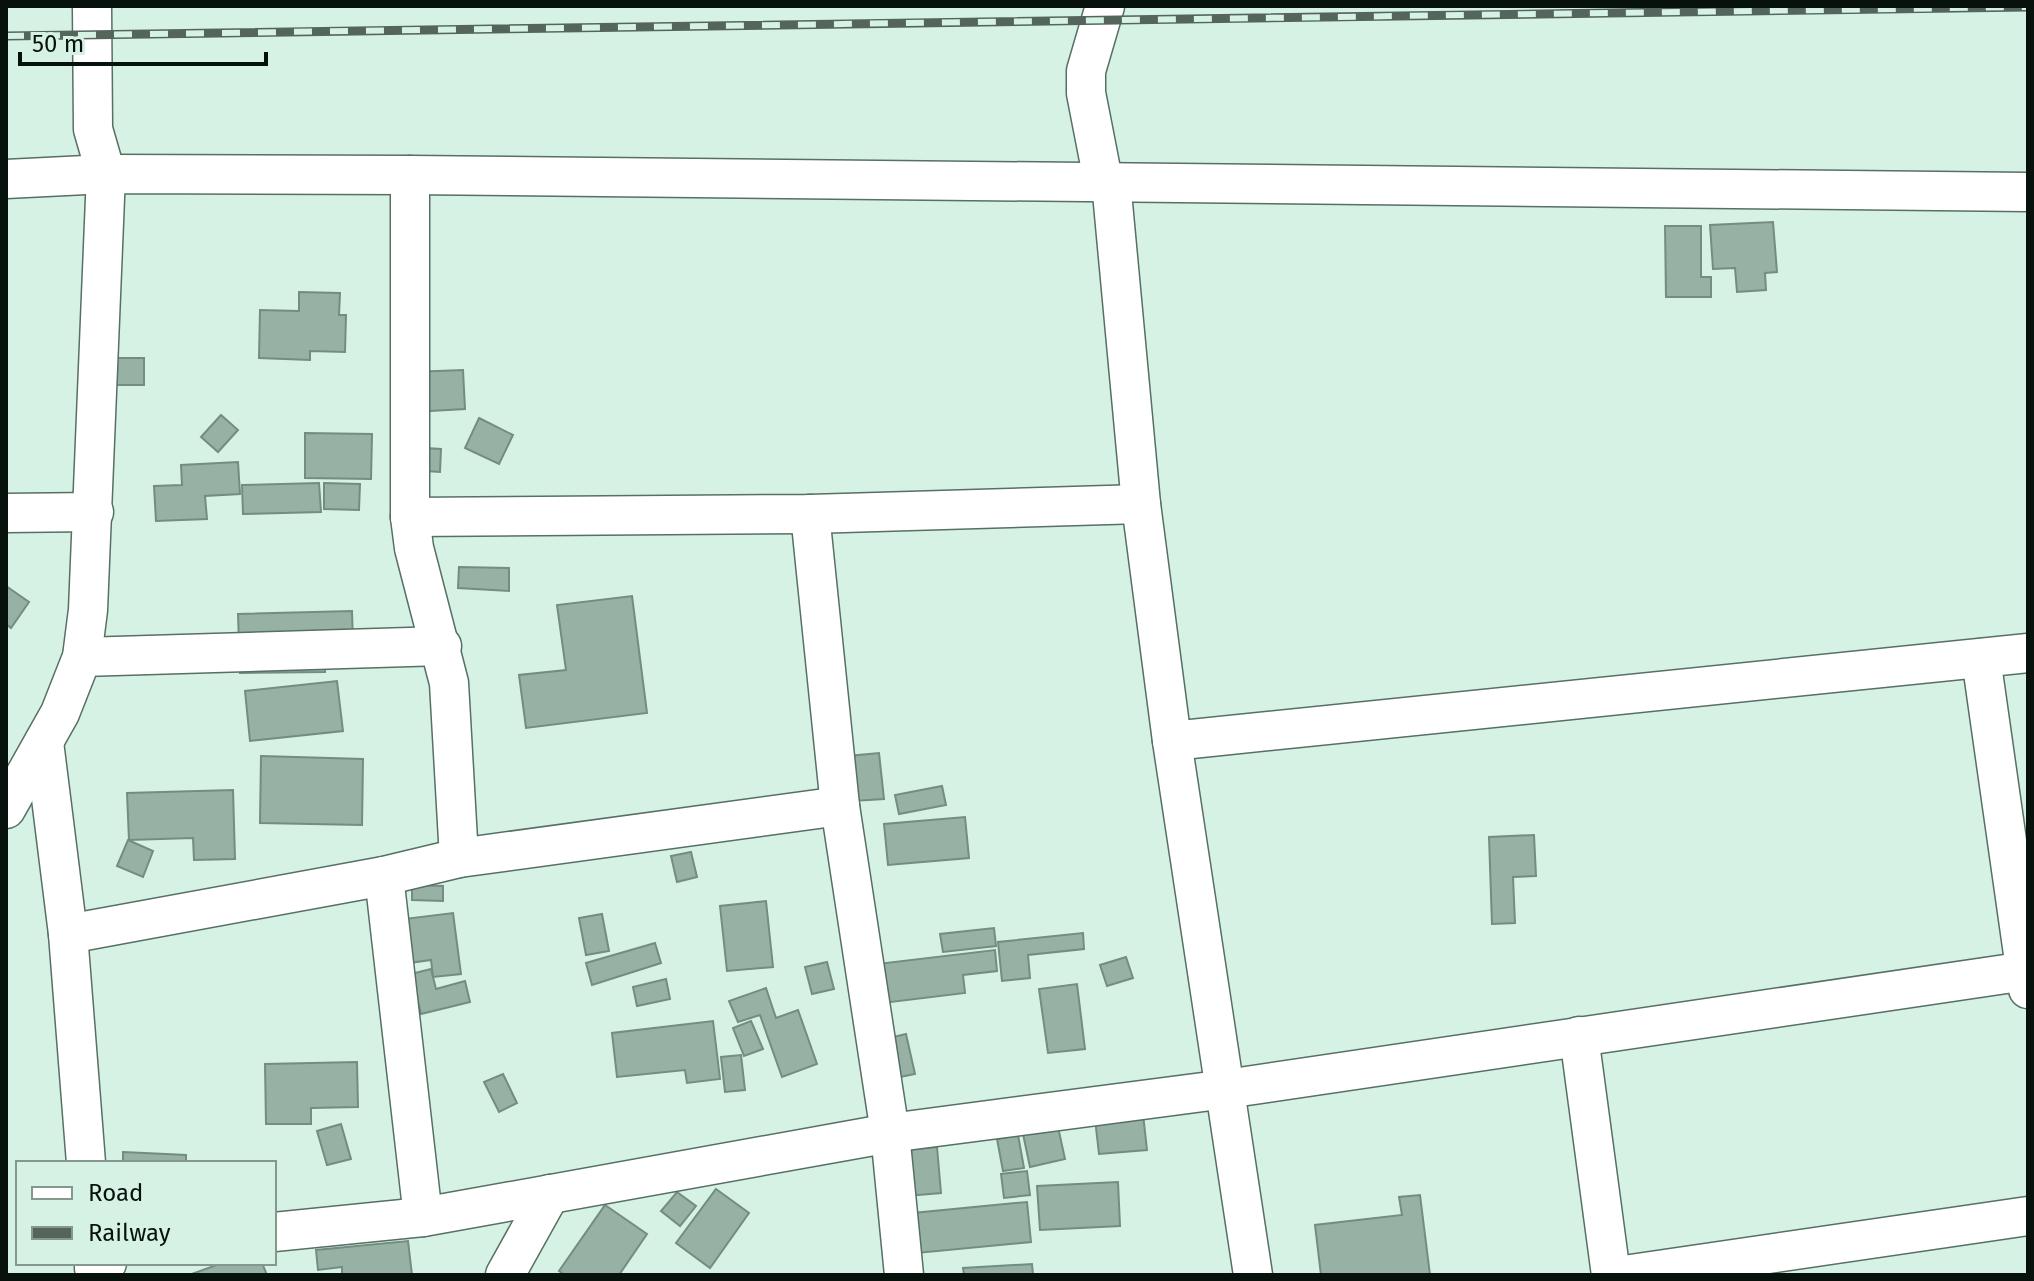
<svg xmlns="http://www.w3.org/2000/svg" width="2034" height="1281" font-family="'Fira Sans',sans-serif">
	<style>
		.building { fill: #97b2a5; stroke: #738d80; stroke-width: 2 }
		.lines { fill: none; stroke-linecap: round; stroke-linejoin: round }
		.minor-casing { stroke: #576f64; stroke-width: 41 }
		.minor { stroke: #fff; stroke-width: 38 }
		.rail-casing { stroke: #54655c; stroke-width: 9 }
		.rail { stroke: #d6f2e4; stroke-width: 6; stroke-dasharray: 18; stroke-linecap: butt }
	</style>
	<rect width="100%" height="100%" fill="#d6f2e4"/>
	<g class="building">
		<polygon points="1773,222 1777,272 1765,273 1766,290 1737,292 1735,268 1713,269 1710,225"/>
		<polygon points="1665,226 1701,226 1701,277 1711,277 1711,297 1666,297"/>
		<polygon points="299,292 340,293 339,315 346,315 345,352 310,351 310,360 259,358 260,310 299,311"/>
		<polygon points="114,358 144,358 144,385 115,385"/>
		<polygon points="463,370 465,409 413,412 411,372"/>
		<polygon points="221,415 238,430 218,452 201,437"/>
		<polygon points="479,418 513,435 499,464 465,448"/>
		<polygon points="305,433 372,434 371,479 305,478"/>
		<polygon points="410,447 441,449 440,472 409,470"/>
		<polygon points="238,462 240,494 205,496 207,519 156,521 154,486 182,485 181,465"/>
		<polygon points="319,483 321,512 243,514 242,485"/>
		<polygon points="324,483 360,484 359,510 324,509"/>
		<polygon points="459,567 509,568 509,591 458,588"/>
		<polygon points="6,586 29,602 11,628 6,624"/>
		<polygon points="632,596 647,713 526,728 519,675 566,670 557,605"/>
		<polygon points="352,611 353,643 324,643 325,672 240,673 238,614"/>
		<polygon points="337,681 343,731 250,741 245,691"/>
		<polygon points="879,753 884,799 853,801 848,756"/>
		<polygon points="261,756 363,759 362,825 260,823"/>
		<polygon points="942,786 946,805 899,814 895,795"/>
		<polygon points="233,790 235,859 194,860 193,838 129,840 127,793"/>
		<polygon points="965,817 969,858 888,865 884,824"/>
		<polygon points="1534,835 1536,876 1513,877 1515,923 1492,924 1489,837"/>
		<polygon points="128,840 153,851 143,877 117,866"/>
		<polygon points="691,852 697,877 677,882 671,856"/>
		<polygon points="412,885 443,886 443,901 412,900"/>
		<polygon points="766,901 773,967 727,971 720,906"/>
		<polygon points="453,913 461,974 433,977 431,960 409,963 404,919"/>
		<polygon points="602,914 609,951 586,955 579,918"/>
		<polygon points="994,928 996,946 943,952 940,934"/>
		<polygon points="1083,933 1084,949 1028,955 1030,978 1002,981 998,942"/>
		<polygon points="655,943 661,963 592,985 586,963"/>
		<polygon points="995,950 997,971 963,975 965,993 883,1003 877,964"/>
		<polygon points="1126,957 1133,978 1107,986 1100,965"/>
		<polygon points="827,962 834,989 812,994 805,967"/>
		<polygon points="431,969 436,989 465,981 470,1002 421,1014 411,974"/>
		<polygon points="666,979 670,999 637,1006 633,987"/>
		<polygon points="1077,984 1085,1049 1048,1053 1039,989"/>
		<polygon points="766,988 776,1018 798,1010 817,1064 782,1077 760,1015 738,1022 729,1001"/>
		<polygon points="713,1021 720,1079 687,1083 685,1070 617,1077 612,1033"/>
		<polygon points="751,1021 763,1049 744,1056 733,1028"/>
		<polygon points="906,1034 915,1074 895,1078 885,1039"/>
		<polygon points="741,1055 745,1090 725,1092 721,1057"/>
		<polygon points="357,1062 358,1107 311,1108 311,1124 266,1124 265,1064"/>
		<polygon points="503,1074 517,1103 499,1112 484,1082"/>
		<polygon points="1143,1114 1147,1150 1099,1154 1095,1119"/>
		<polygon points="341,1124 351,1159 327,1165 317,1131"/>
		<polygon points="1058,1127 1065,1159 1030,1167 1023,1134"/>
		<polygon points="1018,1135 1024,1168 1003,1171 997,1139"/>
		<polygon points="937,1147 941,1193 907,1196 903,1150"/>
		<polygon points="123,1152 186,1155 186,1163 123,1163"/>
		<polygon points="1027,1171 1030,1195 1004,1198 1001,1174"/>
		<polygon points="1118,1182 1120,1226 1040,1230 1037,1186"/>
		<polygon points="716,1189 749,1213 710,1268 676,1243"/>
		<polygon points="677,1192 696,1206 680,1226 661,1211"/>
		<polygon points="1420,1195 1430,1275 1321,1275 1315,1225 1402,1215 1399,1197"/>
		<polygon points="1027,1202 1031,1242 917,1253 913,1213"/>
		<polygon points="605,1205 647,1234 619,1275 565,1275 559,1271"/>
		<polygon points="408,1241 412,1275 342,1275 342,1267 318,1270 316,1250"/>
		<polygon points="222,1263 262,1263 267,1275 189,1275"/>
		<polygon points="1032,1264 1033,1275 964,1275 963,1268"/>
	</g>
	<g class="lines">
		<g class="minor-casing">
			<g id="minor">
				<polyline points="1105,6 1086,71 1086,93 1102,175 1111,182 1141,504 1172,741 1253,1275"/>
				<polyline points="410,175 410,517 414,548 449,683 459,858"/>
				<polyline points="6,179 106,174 410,175 2028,192"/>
				<polyline points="6,513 94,512"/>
				<polyline points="810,514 840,806 890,1133 904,1275"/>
				<polyline points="410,517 810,514 1141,504"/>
				<polyline points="82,657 442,646"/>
				<polyline points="1981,658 2028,989"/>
				<polyline points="1172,741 2028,653"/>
				<polyline points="44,742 68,934 86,1163"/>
				<polyline points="6,809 60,713 82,657 88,610 106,174 93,129 92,6"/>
				<polyline points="384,876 423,1217"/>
				<polyline points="68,934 384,876 459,858 840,806"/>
				<polyline points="1579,1036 1611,1275"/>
				<polyline points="274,1232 423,1217 890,1133 1226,1089 2026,971"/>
				<polyline points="94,1263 94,1268 107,1263"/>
				<polyline points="505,1275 550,1194"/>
				<polyline points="1624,1275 2028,1216"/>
			</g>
		</g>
		<use href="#minor" class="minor"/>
		<g class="rail-casing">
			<polyline id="rail" points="6,36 2028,7"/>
		</g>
		<use href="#rail" class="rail"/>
	</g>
	<rect width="2034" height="1281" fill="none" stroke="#08120d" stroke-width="16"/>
	<rect x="16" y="1161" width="260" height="104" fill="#d6f2e4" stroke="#84988e" stroke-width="2"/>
	<rect x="32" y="1187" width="40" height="12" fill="#ffffff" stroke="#84988e" stroke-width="2"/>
	<text x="88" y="1201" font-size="24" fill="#08120d">Road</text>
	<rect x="32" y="1227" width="40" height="12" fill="#54655c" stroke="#84988e" stroke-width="2"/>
	<text x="88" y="1241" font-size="24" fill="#08120d">Railway</text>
	<path d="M20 52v12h246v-12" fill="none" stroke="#08120d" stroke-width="4"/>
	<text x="32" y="52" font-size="24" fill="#08120d" stroke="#d6f2e4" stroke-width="6" paint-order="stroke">50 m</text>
</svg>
